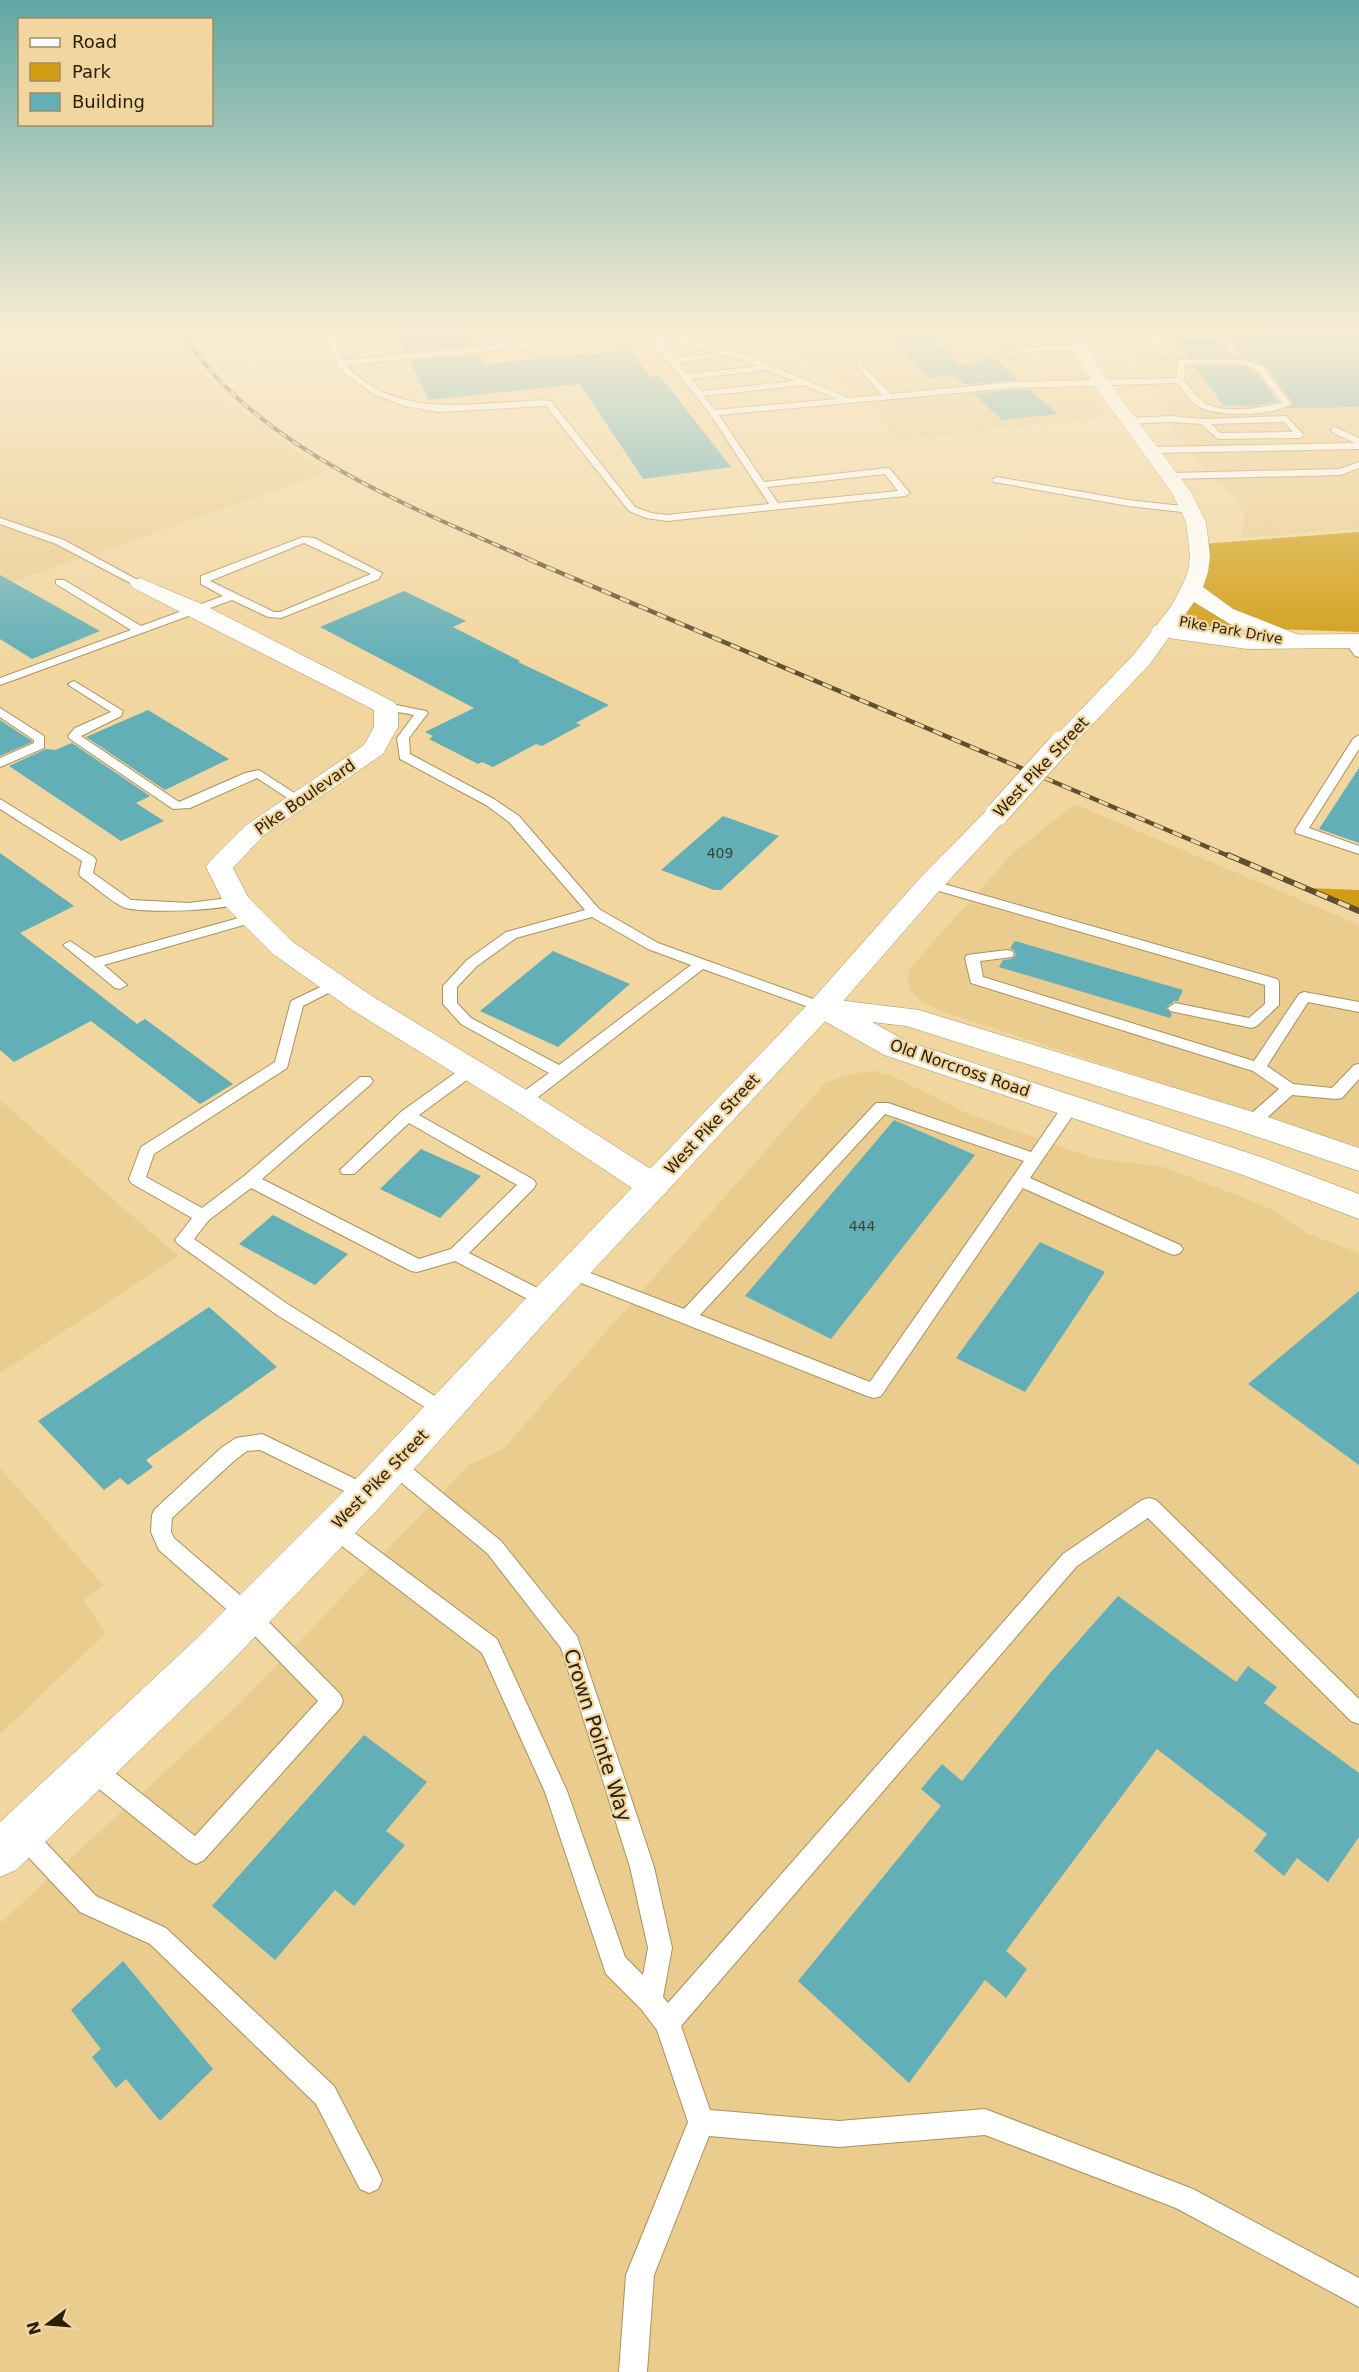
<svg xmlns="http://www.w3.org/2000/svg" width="1359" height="2372" font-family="'DejaVu Sans',sans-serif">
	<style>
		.built { fill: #eacc8e }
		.green { fill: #d09d14 }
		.building { fill: #63afb7 }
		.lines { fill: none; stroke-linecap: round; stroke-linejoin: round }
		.service-casing { stroke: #aa915d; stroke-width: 2 }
		.minor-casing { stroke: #aa915d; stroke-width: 1 }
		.secondary-casing { stroke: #aa915d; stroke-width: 1 }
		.primary-casing { stroke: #aa915d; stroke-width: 1 }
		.service { fill: #fff; fill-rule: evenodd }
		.minor { fill: #fff; fill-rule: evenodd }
		.secondary { fill: #fff; fill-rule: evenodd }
		.primary { fill: #fff; fill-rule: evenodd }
		.rail-far2-casing { stroke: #5f5032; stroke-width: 4 }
		.rail-far1-casing { stroke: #5f5032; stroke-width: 4.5 }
		.rail-casing { stroke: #5f5032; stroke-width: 6 }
		.rail-far2 { stroke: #f1d69f; stroke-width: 2; stroke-dasharray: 8; stroke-linecap: butt }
		.rail-far1 { stroke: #f1d69f; stroke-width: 3; stroke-dasharray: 10; stroke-linecap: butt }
		.rail { stroke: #f1d69f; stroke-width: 4; stroke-dasharray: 12; stroke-linecap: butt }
		.primary-bridge-casing { stroke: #aa915d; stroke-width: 24; stroke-linecap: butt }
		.primary-bridge { stroke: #fff; stroke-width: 23 }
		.labels { text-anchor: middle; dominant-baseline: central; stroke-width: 4.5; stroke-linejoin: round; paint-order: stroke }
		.far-street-label { font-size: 14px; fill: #2a200a; stroke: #f1d69f }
		.number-label { font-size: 14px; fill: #384435 }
		.street-label { font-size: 16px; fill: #2a200a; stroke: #f1d69f }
		.near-street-label { font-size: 20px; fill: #2a200a; stroke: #f1d69f }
	</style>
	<rect width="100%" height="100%" fill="#f1d69f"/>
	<g class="built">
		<polygon points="0,330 171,330 183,351 227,400 326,473 0,586"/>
		<polygon points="732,330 1056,330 1111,417 899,440 869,404 810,365"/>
		<polygon points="1112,330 1359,330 1359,529 1240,538 1245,522 1238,497 1212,479 1161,414 1163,406"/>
		<polygon points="1075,804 1359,925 1359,1148 941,1011 922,1002 911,990 908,979 910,968 1012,854"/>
		<polygon points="875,1071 892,1076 969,1114 1093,1158 1164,1167 1272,1209 1306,1233 1359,1253 1359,2372 0,2372 0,1923 240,1703 469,1465 503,1449 826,1082 857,1073"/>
		<polygon points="0,1100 178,1256 0,1373"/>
		<polygon points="0,1468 103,1585 84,1600 105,1634 0,1734"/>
	</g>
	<g class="green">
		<polygon points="1359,532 1359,632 1191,626 1185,610 1202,544"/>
		<polygon points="1306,888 1359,890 1359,910"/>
	</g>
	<g class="building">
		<polygon points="395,330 465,330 474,346 405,352"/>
		<polygon points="1269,330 1359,330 1359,407 1288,408 1293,403 1266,366 1247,358 1240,358 1243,354 1227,336 1264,335 1262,333 1271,333"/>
		<polygon points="928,334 961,366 993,357 1018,380 964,384 954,375 929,378 889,337"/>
		<polygon points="1176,339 1216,339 1232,358 1189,358"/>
		<polygon points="630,350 651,377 660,376 731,467 643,479 580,384 429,400 410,361 479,354 485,364"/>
		<polygon points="1195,366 1242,366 1257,373 1278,402 1252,406 1224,406"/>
		<polygon points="1012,390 1030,390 1058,414 1002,420 974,394"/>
		<polygon points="0,575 100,631 32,659 0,639"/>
		<polygon points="404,591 466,621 453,627 520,661 518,662 609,705 576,723 581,725 542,746 536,744 493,767 482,762 478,764 429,739 433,736 425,732 474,708 320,627"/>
		<polygon points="148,710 229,759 165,790 86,737"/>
		<polygon points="0,720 32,741 32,742 0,756"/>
		<polygon points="72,743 150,796 136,803 164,821 121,841 9,766 46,749 55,750"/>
		<polygon points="1359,768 1359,843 1319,829"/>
		<polygon points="723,816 779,836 721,890 714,890 661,870"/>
		<polygon points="0,853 74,906 20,933 137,1024 145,1019 233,1084 200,1104 91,1021 14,1062 0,1050"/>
		<polygon points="1015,941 1183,990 1178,1001 1174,1001 1166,1008 1172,1014 1170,1018 999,967 1003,960 1012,959 1016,955 1014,950 1010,948"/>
		<polygon points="553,951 630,984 558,1047 480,1011"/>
		<polygon points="894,1120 975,1155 831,1339 745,1296"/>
		<polygon points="421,1149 481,1176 440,1218 380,1189"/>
		<polygon points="273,1215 348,1254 315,1285 239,1244"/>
		<polygon points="1040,1242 1105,1272 1025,1392 956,1358"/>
		<polygon points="1359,1291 1359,1465 1248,1384"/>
		<polygon points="209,1307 277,1367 146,1460 153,1467 128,1485 120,1478 104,1490 38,1421"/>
		<polygon points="1118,1596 1236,1682 1248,1666 1277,1687 1264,1703 1359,1773 1359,1837 1328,1882 1297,1858 1284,1876 1254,1851 1267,1834 1157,1749 1006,1951 1027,1969 1006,1998 985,1980 909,2083 798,1981 941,1806 921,1789 942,1764 962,1781 1050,1673"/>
		<polygon points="364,1735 427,1782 386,1831 405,1845 354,1906 335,1890 275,1960 212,1906"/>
		<polygon points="123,1961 213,2069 160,2121 126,2079 116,2088 92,2057 101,2049 71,2010"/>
	</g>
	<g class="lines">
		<g class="service-casing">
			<g id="service">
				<path d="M322,330H330L344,360L495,346L487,330H495L503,345L638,333L635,330H645L749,356L848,398L882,395L857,366L861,364L891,394L1012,382L1176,378L1178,360H1246L1264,367L1291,404C1273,416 1219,417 1199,407C1190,402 1184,391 1178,383L1012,388L719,415L764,482L887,468L890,469L910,493L905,496L667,521L646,518L629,511L546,406L438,412L405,406L373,394L340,370ZM648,336L710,414L769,504L667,515L651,513L635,507L551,401C538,399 523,402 510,402C451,406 390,413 346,365ZM661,340L743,360L758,366L687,374L679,363L721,356L717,354L675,358ZM1185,364H1242L1258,371L1282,403C1260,408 1223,415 1203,402C1195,396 1190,387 1184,380ZM767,370L795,381L701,391L691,379ZM804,385L837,399L715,410L704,396ZM885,474L898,491L778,503L767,487Z"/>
				<polygon points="786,330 857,330 853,332 792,334"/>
				<polygon points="1153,333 1222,333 1241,355 1234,357 1217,337 1158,337 1171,356 1167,358 1154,343 1076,344 1072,342 1076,340 1151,339 1149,335"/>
				<polygon points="1044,346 1079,346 1083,348 1079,350 1044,350 1000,356 996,354"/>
				<path d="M1170,416L1204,419L1286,416L1304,435L1300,438L1218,439L1201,424L1170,422L1130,424L1126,421L1130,418ZM1284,422L1293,432L1220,433L1211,424Z"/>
				<polygon points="1335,427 1359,438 1359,449 1151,453 1146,450 1151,447 1355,443 1332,432 1331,430"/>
				<polygon points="1359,462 1359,468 1341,475 1170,479 1165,476 1170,473 1340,469"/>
				<polygon points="997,477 1128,500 1191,507 1196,510 1191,513 1128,506 994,482 992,480"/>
				<polygon points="0,518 64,540 145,584 136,586 56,544 0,524"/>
				<path d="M303,537L314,538L382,573L379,579L281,618L268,617L232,600L0,685V678L131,630L56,584V580H64L141,626L223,596L201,584V576ZM304,543L371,574L280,612H274L210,581Z"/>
				<polygon points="1350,638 1354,639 1359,646 1359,657 1355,656 1344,641"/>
				<polygon points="74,681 123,711 121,716 81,736 179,802 245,773 259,770 305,800 299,804 295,803 257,778 190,808 173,809 70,739 68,736 75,728 111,712 70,686 68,684"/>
				<path d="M386,703L426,711L428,713L409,738L410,754L494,799L519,816L599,909L658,943L827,1004L829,1007L827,1010H817L703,969L528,1105H516L514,1101L516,1097L549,1073L461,1024L443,1004V986L467,960L506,932L585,910L509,822L486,805L400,759L397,738L414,715L382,709V705ZM592,917L648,949L691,965L559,1065L471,1018L457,1003V987L477,966L516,938Z"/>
				<polygon points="0,708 44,736 44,748 0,767 0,758 34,743 34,740 0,717"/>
				<polygon points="1359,735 1359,749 1309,828 1359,846 1359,854 1296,833 1295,830 1353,739"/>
				<path d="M0,799L94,857L96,860L93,873L131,900L189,903L236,897L243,901C233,911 138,914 123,907C109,900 94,886 81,877L79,874L82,861L0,809Z"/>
				<polygon points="930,880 1277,979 1279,982 1279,1005 1257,1026 1252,1028 1170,1011 1168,1008 1175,1003 1249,1018 1265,1004 1265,985 925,887 923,884 925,881"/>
				<polygon points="253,914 260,918 258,921 104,965 127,985 120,989 115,988 63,945 70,941 95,958"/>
				<polygon points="1007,950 1012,951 1014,954 1012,957 980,961 983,977 1254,1061 1299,994 1304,992 1359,1002 1359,1012 1308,1002 1267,1066 1293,1084 1332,1088 1354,1065 1359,1064 1359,1079 1342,1098 1336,1099 1292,1095 1257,1127 1245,1127 1243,1123 1245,1119 1279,1089 1253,1071 971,983 965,958 967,955"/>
				<polygon points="335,980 342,984 340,987 303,1006 287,1068 154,1154 146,1177 202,1208 244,1176 360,1077 370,1077 373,1081 370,1085 262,1179 419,1259 451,1249 517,1185 409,1123 354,1174 342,1174 340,1170 402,1111 465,1066 475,1066 478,1070 475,1074 419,1115 534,1180 536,1184 534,1188 469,1253 551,1295 554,1300 551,1305 545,1307 539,1305 455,1261 417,1272 411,1271 251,1188 209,1220 194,1239 289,1305 451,1406 453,1411 451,1416 444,1419 277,1315 178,1244 175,1240 192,1218 131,1183 129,1179 141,1147 275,1062 291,1001"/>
				<path d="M1072,1100L1078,1101L1080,1105L1030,1178L1180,1245L1183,1249L1180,1253L1174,1255L1168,1253L1023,1188L881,1396L874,1398L867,1396L566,1277L563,1272L566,1267L572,1266L684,1309L876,1103H888L1031,1152L1066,1101ZM885,1114L1024,1161L870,1382L700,1315Z"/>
				<polygon points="262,1434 374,1488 377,1494 374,1500 367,1502 260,1450 247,1451 235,1460 172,1518 171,1532 174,1538 255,1608 340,1694 343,1701 340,1708 204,1860 196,1864 188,1860 84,1777 81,1769 84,1761 92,1758 100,1761 195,1836 318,1701 241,1622 159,1550 151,1532 152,1515 155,1509 221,1448 236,1438"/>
				<polygon points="394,1457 401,1459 501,1541 577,1636 654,1867 672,1948 663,1997 668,2003 1063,1554 1142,1500 1149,1498 1156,1500 1359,1699 1359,1724 1351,1721 1148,1518 1077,1566 681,2026 710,2110 839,2121 985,2109 1193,2189 1359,2278 1359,2307 1176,2208 985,2135 839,2147 709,2136 654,2275 647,2372 619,2372 626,2275 688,2122 657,2030 641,2009 606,1974 545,1792 482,1653 326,1534 323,1528 326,1522 333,1519 340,1522 497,1639 567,1791 625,1957 643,1975 648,1948 630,1867 561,1648 487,1553 387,1471 384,1465 387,1459"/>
				<polygon points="22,1823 30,1826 96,1896 166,1928 334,2086 378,2171 382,2180 378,2189 369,2193 360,2189 316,2104 150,1944 80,1912 14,1842 11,1834 14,1826"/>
			</g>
		</g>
		<g class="minor-casing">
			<g id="minor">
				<polygon points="140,578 204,605 394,702 398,707 398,727 383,754 263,836 233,868 248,897 293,942 372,996 533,1094 665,1178 670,1186 665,1194 653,1198 641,1194 511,1108 352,1010 273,954 226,907 206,867 210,861 245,826 364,745 374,727 374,710 133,588 130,584 133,580"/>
				<polygon points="1162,624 1247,635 1359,634 1359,648 1247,649 1154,636 1151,631 1154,626"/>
			</g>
		</g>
		<g class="secondary-casing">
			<polygon id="secondary" points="822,998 919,1010 1250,1111 1359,1148 1359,1171 1228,1127 906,1026 872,1022 906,1041 1264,1158 1359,1194 1359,1219 1240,1174 884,1055 812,1014 807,1007 812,1000"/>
		</g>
		<g class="primary-casing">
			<g id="primary">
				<polygon points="1061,330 1077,330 1108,381 1191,492 1206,522 1210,556 1208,572 1203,587 1233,609 1299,635 1302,640 1299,645 1291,647 1283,645 1230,624 1194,602 1150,664 1070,748 1061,750 1052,748 1049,743 1134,654 1170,608 1181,588 1188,572 1190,556 1186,522 1172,493 1092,382"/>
				<polygon points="997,806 1006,809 1010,814 1006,819 940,890 832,1014 557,1309 381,1506 225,1668 16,1870 0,1877 0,1822 195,1640 353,1482 533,1291 812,1000 920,878 988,809"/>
			</g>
		</g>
		<use href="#service" class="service"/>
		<use href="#minor" class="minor"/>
		<use href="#secondary" class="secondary"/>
		<use href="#primary" class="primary"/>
		<g class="rail-far2-casing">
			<path id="rail-far2" d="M179,330C189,343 199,358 210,370C288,460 424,513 531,560"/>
		</g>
		<g class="rail-far1-casing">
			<polyline id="rail-far1" points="528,559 1231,857"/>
		</g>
		<g class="rail-casing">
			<polyline id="rail" points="1228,855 1359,911"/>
		</g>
		<use href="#rail-far2" class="rail-far2"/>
		<use href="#rail-far1" class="rail-far1"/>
		<use href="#rail" class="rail"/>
		<g class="primary-bridge-casing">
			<polyline id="primary-bridge" points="997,814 1061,743"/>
		</g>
		<use href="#primary-bridge" class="primary-bridge"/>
	</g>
	<linearGradient id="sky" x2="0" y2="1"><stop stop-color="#61a7a4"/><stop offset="0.5" stop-color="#f9edd4"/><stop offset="1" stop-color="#f9edd4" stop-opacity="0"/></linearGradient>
	<rect width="1359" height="662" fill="url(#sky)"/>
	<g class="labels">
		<g class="far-street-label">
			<text transform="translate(1231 630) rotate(10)">Pike Park Drive</text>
		</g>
		<g class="number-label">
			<text x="720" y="853">409</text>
			<text x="862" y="1226">444</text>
		</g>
		<g class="street-label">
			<text transform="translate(1041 767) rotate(-47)">West Pike Street</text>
			<text transform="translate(305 797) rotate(-35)">Pike Boulevard</text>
			<text transform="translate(960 1068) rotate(19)">Old Norcross Road</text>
			<text transform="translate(712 1124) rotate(-47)">West Pike Street</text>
			<text transform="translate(380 1479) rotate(-46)">West Pike Street</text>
		</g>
		<g class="near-street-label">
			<text transform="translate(598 1735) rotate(72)">Crown Pointe Way</text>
		</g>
	</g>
	<rect x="18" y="18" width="195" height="108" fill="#f1d69f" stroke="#a18d63" stroke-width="1.5"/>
	<rect x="30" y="38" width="30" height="9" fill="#ffffff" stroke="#a18d63" stroke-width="1.5"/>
	<text x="72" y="48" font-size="18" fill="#2a200a">Road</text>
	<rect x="30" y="63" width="30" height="18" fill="#d09d14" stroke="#a18d63" stroke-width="1.5"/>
	<text x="72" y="78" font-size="18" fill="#2a200a">Park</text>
	<rect x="30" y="93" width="30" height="18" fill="#63afb7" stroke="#a18d63" stroke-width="1.5"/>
	<text x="72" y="108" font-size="18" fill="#2a200a">Building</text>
	<g transform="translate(48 2324) rotate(254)" stroke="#f1d69f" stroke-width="4.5" paint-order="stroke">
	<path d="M0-4.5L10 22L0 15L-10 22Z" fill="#2a200a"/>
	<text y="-9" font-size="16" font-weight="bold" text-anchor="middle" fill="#2a200a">N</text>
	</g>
</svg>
